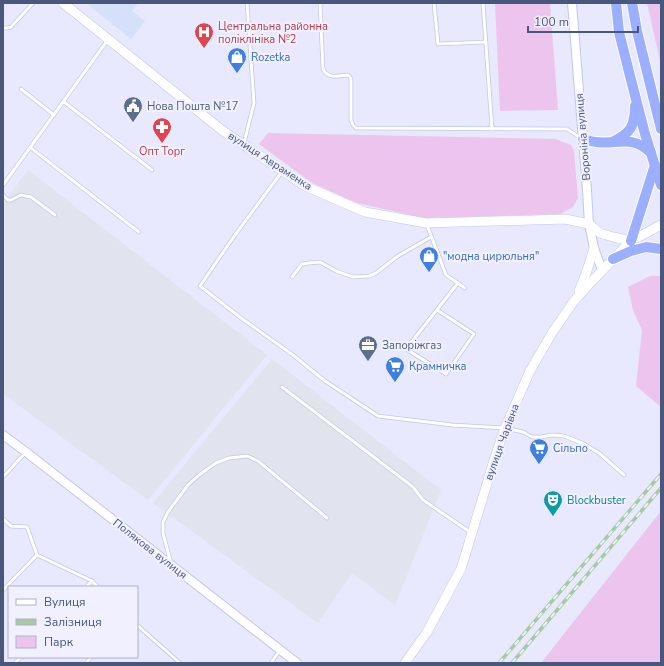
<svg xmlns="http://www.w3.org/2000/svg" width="664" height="666" font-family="'Nunito Sans',sans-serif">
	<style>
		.commercial { fill: #d5e1fa }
		.industrial { fill: #e1e3ef }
		.green { fill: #ecc4ee }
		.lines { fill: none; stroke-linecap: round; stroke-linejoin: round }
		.service-casing { stroke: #c1c8e4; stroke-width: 4.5 }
		.tertiary-casing { stroke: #c1c8e4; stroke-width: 10 }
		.secondary-casing { stroke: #c1c8ec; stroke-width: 10 }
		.trunk-casing { stroke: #fff; stroke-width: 12 }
		.service { stroke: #fff; stroke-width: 3 }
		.tertiary { stroke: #fff; stroke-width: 8 }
		.secondary { stroke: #fff; stroke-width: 9 }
		.trunk { stroke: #9caffe; stroke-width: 10 }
		.rail-casing { stroke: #a7caa3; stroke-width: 3.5 }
		.rail { stroke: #f0f0ff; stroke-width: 2; stroke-dasharray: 6; stroke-linecap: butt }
		.labels { text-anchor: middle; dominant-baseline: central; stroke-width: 4; stroke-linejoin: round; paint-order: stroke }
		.health-label { font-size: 11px; fill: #be3a42; stroke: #f0f0ff; text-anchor: start }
		.shop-label { font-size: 11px; fill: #366cbe; stroke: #f0f0ff; text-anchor: start }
		.service-label { font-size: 11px; fill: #4e5e75; stroke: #f0f0ff; text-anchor: start }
		.street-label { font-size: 11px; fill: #48577b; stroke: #f0f0ff }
		.culture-label { font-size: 11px; fill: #0d838f; stroke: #f0f0ff; text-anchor: start }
	</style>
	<rect width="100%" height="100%" fill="#e8e8fe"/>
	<polygon class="commercial" points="86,3 138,3 132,11 145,21 131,39"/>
	<g class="industrial">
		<polygon points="28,170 267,355 148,500 3,394 3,204"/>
		<polygon points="272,359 441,490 395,605 352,573 318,623 153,503"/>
	</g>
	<g class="green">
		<polygon points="495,3 550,3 558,110 500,111"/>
		<polygon points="647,3 661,3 661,65"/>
		<polygon points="268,133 555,139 571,145 574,151 578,198 573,207 560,214 424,218 357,203 312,183 259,144"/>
		<polygon points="650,276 661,276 661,407 636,386 642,330 633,310 628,287"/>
		<polygon points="661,511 661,663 541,663"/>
	</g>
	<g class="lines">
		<g class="service-casing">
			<g id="service">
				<path d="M320,3L323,69C328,79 337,76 348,75L350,77L351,80V120L353,125L356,128L567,129L582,139"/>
				<polyline points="434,3 438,44 486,42"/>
				<polyline points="483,3 492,129"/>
				<polyline points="248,26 265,25"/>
				<polyline points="3,28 7,28 11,27 33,3"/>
				<polyline points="21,89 54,115"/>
				<polyline points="64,102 152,170"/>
				<polyline points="244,143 254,103 247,3"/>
				<polyline points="31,148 139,232"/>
				<polyline points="281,173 235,235 200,286 241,318 293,355 325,381 378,416 452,425 505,428 523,432 532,437 540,437 553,435 564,436 582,443 599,453 624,475"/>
				<polyline points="3,185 107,41"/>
				<polyline points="3,195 8,200 11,200 21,195 31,197 55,215"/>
				<polyline points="427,225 446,275 465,288"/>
				<polyline points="292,277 302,264 309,263 320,262 336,271 353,277 369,276 376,273 398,256 431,237"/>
				<polyline points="437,310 474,334 446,374 406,349 458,283"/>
				<polyline points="282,387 404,480 413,487 423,500 470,532"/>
				<polyline points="3,477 26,452"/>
				<polyline points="3,519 11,526 27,527 37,555 92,581 98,587"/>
				<polyline points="171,563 163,534 163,522 168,512 188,485 199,475 216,463 229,458 247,456 258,461 327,518"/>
				<polyline points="86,587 92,581"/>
				<polyline points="3,590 37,555"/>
				<polyline points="137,625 180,663"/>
				<polyline points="15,663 21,657"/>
				<polyline points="86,663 91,657"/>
				<polyline points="271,663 280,650"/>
			</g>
		</g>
		<g class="tertiary-casing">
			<g id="tertiary">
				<polyline points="572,3 587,190 589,224 594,248 602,270"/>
				<polyline points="3,435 26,452 297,663"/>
			</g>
		</g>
		<g class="secondary-casing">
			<g id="secondary">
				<polyline points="63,3 223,131 305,186 365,212 426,223 565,219 589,224 600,233 613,237 631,241"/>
				<path d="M579,291C585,277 590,263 594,248"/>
				<polyline points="405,663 427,632 461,569 496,454 505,428 530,371 552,333 574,301 591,282 631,241 661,225"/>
			</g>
		</g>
		<g class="trunk-casing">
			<g id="trunk">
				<polyline points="616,3 619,32 629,72 645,134 661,185"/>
				<polyline points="632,3 637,31 661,129"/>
				<path d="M583,139C587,140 591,142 596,142C618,145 632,134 651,153"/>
				<path d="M614,141C631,133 635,125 635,106"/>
				<polyline points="631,241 655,165"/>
				<polyline points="613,259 631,251 646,247 661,249"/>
			</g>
		</g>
		<use href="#service" class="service"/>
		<use href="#tertiary" class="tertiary"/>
		<use href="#secondary" class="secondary"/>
		<use href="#trunk" class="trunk"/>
		<g class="rail-casing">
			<g id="rail">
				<polyline points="499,663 661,474"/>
				<polyline points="512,663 661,488"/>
			</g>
		</g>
		<use href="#rail" class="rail"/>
	</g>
	<defs>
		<g id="hospital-pin" transform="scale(1)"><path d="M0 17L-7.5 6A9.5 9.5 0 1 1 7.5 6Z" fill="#e0444e" stroke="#f0f0ff"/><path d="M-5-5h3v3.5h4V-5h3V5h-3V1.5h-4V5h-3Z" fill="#fff"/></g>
		<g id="shop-pin" transform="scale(1)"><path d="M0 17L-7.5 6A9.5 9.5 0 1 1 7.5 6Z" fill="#3f7fe0" stroke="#f0f0ff"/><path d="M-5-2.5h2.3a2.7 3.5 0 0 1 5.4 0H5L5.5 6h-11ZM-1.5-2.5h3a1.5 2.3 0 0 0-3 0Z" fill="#fff"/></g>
		<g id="civic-pin" transform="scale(1)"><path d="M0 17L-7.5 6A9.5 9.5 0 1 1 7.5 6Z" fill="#5c6f8a" stroke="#f0f0ff"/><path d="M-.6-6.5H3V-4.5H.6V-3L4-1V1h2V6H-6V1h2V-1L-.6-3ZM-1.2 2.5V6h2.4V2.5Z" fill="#fff"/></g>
		<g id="pharmacy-pin" transform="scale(1)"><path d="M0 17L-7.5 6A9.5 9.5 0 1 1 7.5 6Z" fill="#e0444e" stroke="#f0f0ff"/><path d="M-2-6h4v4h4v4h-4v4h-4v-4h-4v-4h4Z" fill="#fff"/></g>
		<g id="office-pin" transform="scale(1)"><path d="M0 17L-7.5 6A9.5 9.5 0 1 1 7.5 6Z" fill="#5c6f8a" stroke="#f0f0ff"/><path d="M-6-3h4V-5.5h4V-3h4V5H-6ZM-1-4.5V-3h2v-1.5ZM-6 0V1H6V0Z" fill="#fff"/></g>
		<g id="supermarket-pin" transform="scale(1)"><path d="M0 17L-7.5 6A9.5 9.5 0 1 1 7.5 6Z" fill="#3f7fe0" stroke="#f0f0ff"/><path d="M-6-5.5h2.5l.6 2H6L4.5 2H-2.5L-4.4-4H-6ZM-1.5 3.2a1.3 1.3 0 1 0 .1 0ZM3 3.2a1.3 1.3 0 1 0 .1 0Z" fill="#fff"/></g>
		<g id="theatre-pin" transform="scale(1)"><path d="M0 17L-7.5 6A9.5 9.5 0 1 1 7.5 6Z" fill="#0f9aa8" stroke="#f0f0ff"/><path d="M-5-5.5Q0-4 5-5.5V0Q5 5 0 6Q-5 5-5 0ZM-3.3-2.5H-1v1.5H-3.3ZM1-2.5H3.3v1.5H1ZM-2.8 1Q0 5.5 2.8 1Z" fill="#fff"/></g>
	</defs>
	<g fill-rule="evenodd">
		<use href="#hospital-pin" x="204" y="32"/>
		<use href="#shop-pin" x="237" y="57"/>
		<use href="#civic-pin" x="133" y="106"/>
		<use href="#pharmacy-pin" x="162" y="127"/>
		<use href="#shop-pin" x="429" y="256"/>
		<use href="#office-pin" x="368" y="345"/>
		<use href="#supermarket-pin" x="395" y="366"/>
		<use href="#supermarket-pin" x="539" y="448"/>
		<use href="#theatre-pin" x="553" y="500"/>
	</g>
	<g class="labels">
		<g class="health-label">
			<text x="218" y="26">Центральна районна<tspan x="218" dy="13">поліклініка №2</tspan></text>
			<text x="162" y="151" text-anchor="middle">Опт Торг</text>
		</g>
		<g class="shop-label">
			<text x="251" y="57">Rozetka</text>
			<text x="443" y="256">"модна цирюльня"</text>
			<text x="409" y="366">Крамничка</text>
			<text x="553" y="448">Сільпо</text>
		</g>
		<g class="service-label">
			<text x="147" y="106">Нова Пошта №17</text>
			<text x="382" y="345">Запоріжгаз</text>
		</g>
		<g class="street-label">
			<text transform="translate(583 137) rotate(-95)">Вороніна вулиця</text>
			<text transform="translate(270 161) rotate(33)">вулиця Авраменка</text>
			<text transform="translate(502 442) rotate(-70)">вулиця Чарівна</text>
			<text transform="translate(150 549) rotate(38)">Полякова вулиця</text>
		</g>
		<g class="culture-label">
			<text x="567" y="500">Blockbuster</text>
		</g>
	</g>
	<rect width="664" height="666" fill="none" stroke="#48577b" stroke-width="8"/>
	<rect x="8" y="586" width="130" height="72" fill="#f0f0ff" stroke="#adb3ca"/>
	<rect x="16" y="599" width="20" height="6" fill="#ffffff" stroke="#adb3ca"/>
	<text x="44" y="606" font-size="12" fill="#48577b">Вулиця</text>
	<rect x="16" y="619" width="20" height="6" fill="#a7caa3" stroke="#adb3ca"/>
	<text x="44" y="626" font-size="12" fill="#48577b">Залізниця</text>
	<rect x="16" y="636" width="20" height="12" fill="#ecc4ee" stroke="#adb3ca"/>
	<text x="44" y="646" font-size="12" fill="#48577b">Парк</text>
	<path d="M528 26v6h110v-6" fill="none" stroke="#48577b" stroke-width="2"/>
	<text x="534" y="26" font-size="12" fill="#48577b" stroke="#f0f0ff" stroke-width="3" paint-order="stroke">100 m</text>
</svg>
